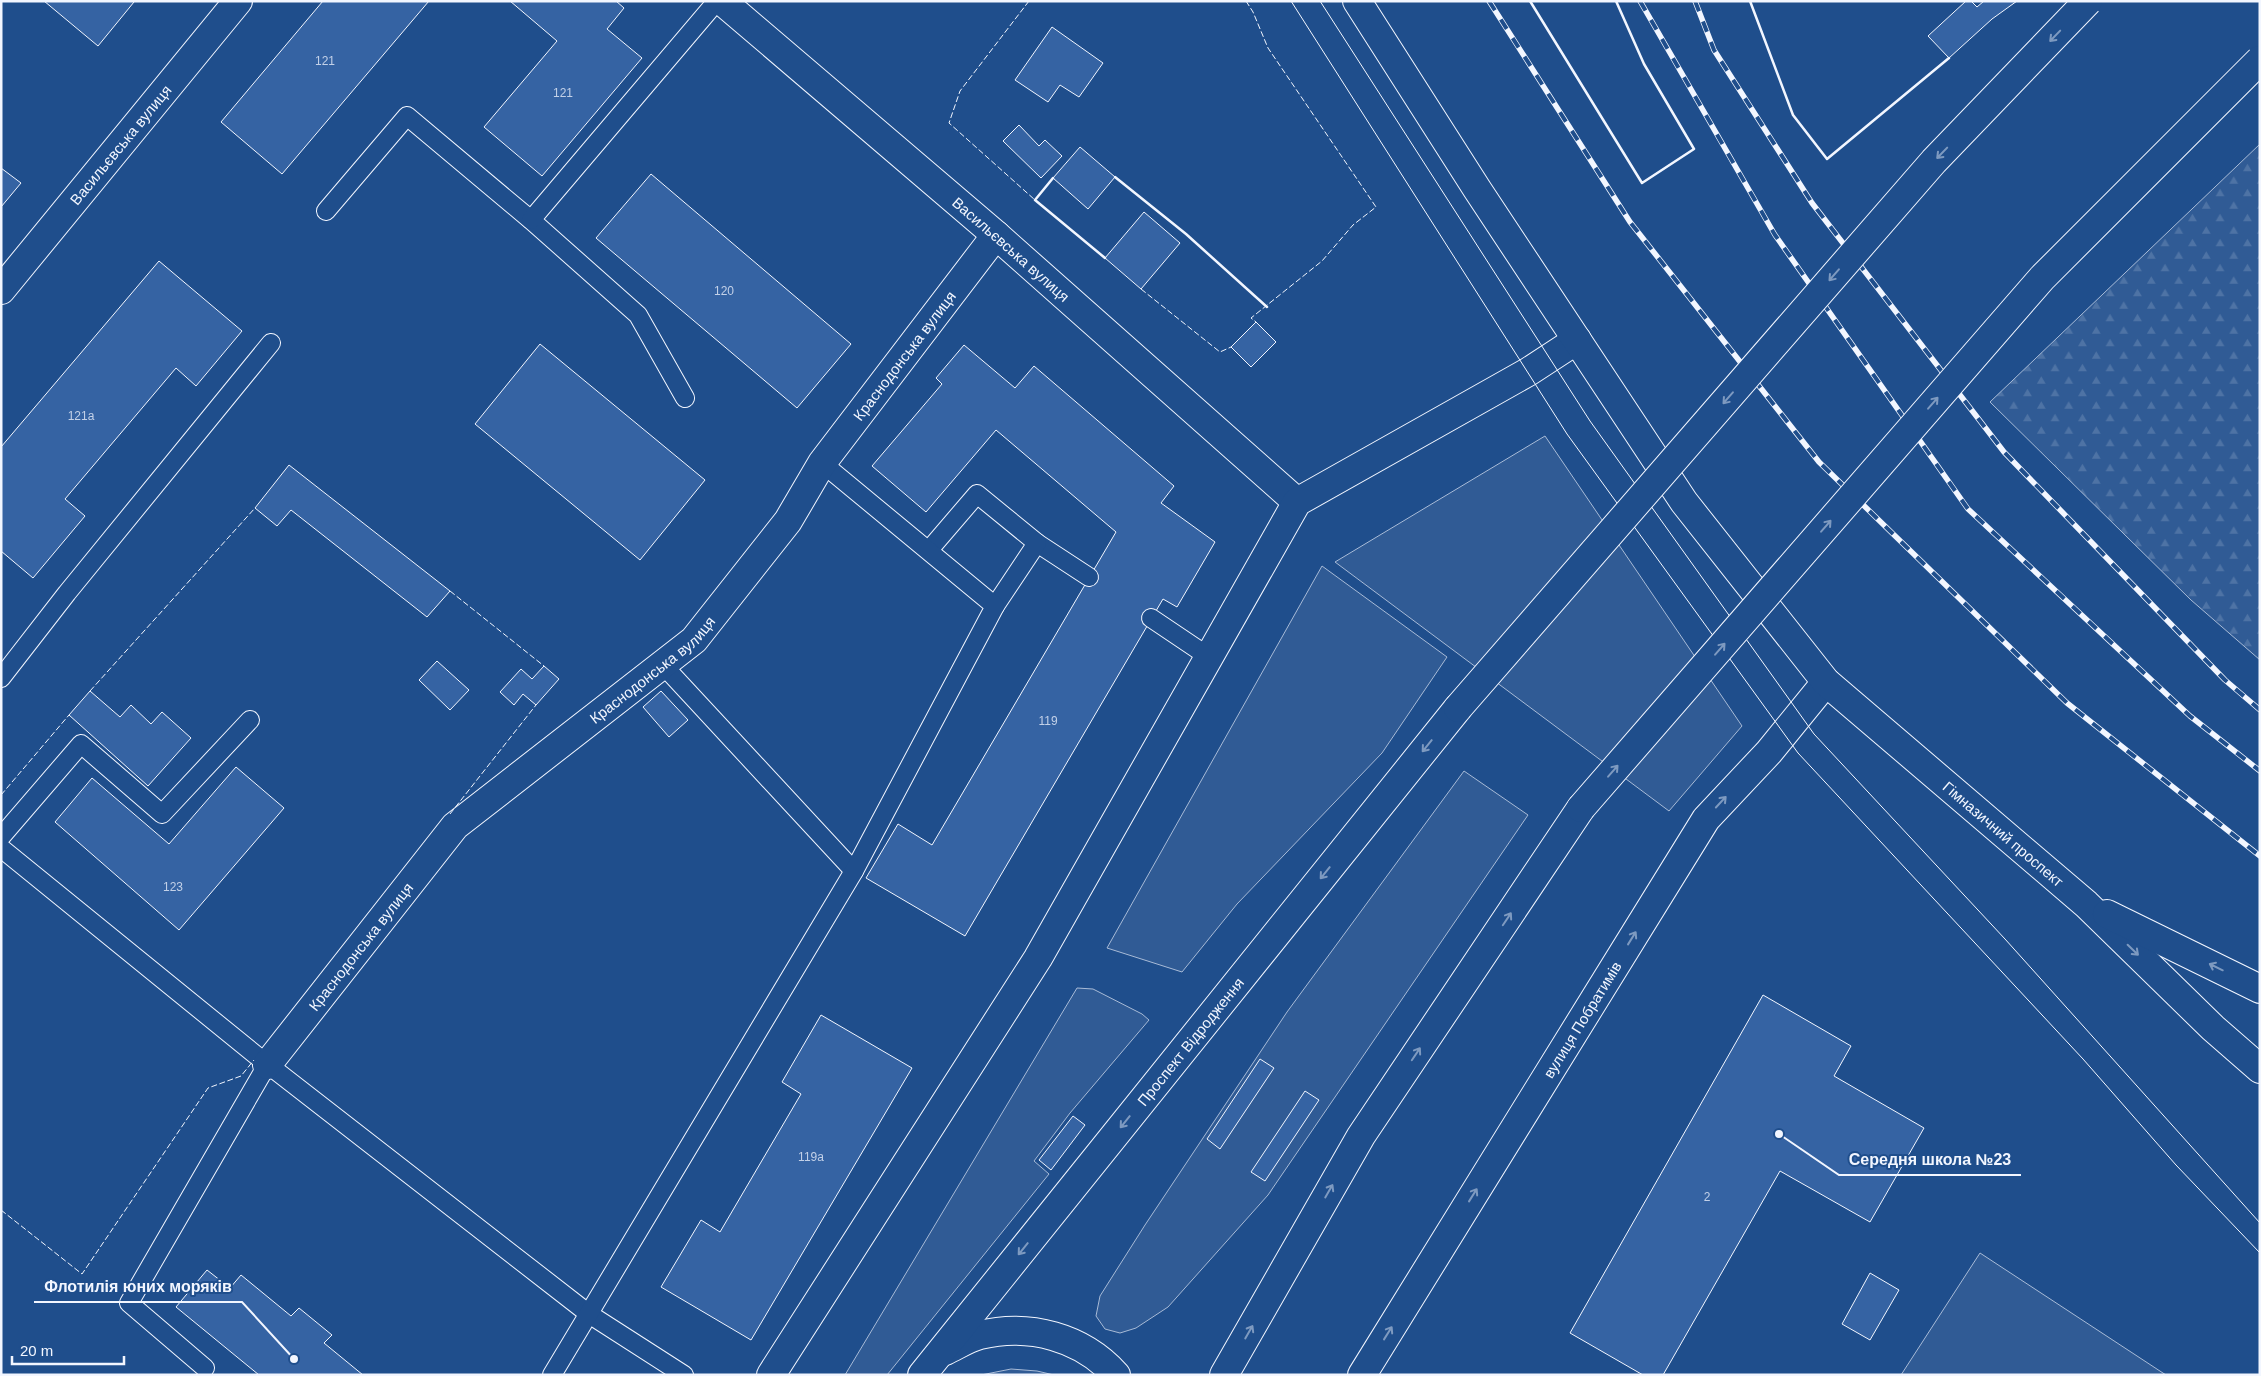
<svg xmlns="http://www.w3.org/2000/svg" width="2261" height="1376" font-family="Helvetica,sans-serif">
	<style>
		.built { fill: #305b95; stroke: #a8bbd7 }
		.forest { fill: url(#forest-firs); stroke: #a8bbd7 }
		.building { fill: #3563a3; stroke: #f2f6ff }
		.lines { fill: none; stroke-linecap: round; stroke-linejoin: round }
		.lane-casing { stroke: #f2f6ff; stroke-width: 20 }
		.street-casing { stroke: #f2f6ff; stroke-width: 30 }
		.secondary-casing { stroke: #f2f6ff; stroke-width: 30 }
		.lane { stroke: #1f4e8c; stroke-width: 18 }
		.street { stroke: #1f4e8c; stroke-width: 28 }
		.secondary { stroke: #1f4e8c; stroke-width: 28 }
		.tram { stroke: #f2f6ff; stroke-width: 1 }
		.rail-casing { stroke: #f2f6ff; stroke-width: 5.5 }
		.rail { stroke: #1f4e8c; stroke-width: 4; stroke-dasharray: 11; stroke-linecap: butt }
		.secondary-bridge-casing { stroke: #f2f6ff; stroke-width: 30; stroke-linecap: butt }
		.secondary-bridge { stroke: #1f4e8c; stroke-width: 28 }
		.fence { stroke: #f2f6ff; stroke-width: 1; stroke-dasharray: 6 2.5; stroke-linecap: butt }
		.wall { stroke: #f2f6ff; stroke-width: 2.5 }
		.oneway { stroke: #7e9ac0 }
		.labels { text-anchor: middle; dominant-baseline: central; stroke-width: 4; stroke-linejoin: round; paint-order: stroke }
		.number-label { font-size: 12px; fill: #c3d1e8 }
		.street-label { font-size: 15px; fill: #f2f6ff; stroke: #1f4e8c }
		.leader { fill: none; stroke: #f2f6ff; stroke-width: 2 }
		.callout-dot { fill: #f2f6ff; stroke: #1f4e8c; stroke-width: 2 }
		.callout-label { font-size: 16px; text-anchor: middle; font-weight: bold; fill: #f2f6ff; stroke: #1f4e8c; stroke-width: 4; stroke-linejoin: round; paint-order: stroke }
	</style>
	<defs>
		<pattern id="forest-firs" width="22" height="20" patternUnits="userSpaceOnUse" patternTransform="scale(1.25)"><rect width="22" height="20" fill="#305b95"/><path d="M5 1l3.5 6h-7zM16 11l3.5 6h-7z" fill="#4e73a5"/></pattern>
	</defs>
	<rect width="100%" height="100%" fill="#1f4e8c"/>
	<g class="built">
		<polygon points="1545,436 1742,726 1669,811 1335,562"/>
		<polygon points="1322,566 1447,657 1382,753 1237,904 1182,972 1107,948"/>
		<polygon points="1464,771 1528,815 1268,1195 1168,1307 1136,1328 1120,1333 1105,1329 1096,1316 1100,1296 1145,1225 1287,1012"/>
		<polygon points="1077,988 1093,989 1142,1014 1149,1020 1070,1113 1034,1161 1049,1174 887,1375 845,1375"/>
		<polygon points="1980,1253 2166,1375 1901,1375"/>
		<polygon points="1011,1369 1037,1371 1054,1375 981,1375"/>
	</g>
	<polygon class="forest" points="2260,144 2260,660 2191,600 1990,402"/>
	<g class="building">
		<polygon points="44,1 133,1 134,2 98,46"/>
		<polygon points="323,1 429,1 282,174 221,122"/>
		<polygon points="510,1 616,1 624,8 607,29 642,58 542,176 484,127 557,41"/>
		<polygon points="1966,1 1971,1 1977,7 1984,1 2017,1 1992,19 1949,58 1928,36"/>
		<polygon points="1052,27 1103,63 1079,97 1060,85 1048,102 1015,80"/>
		<polygon points="1019,125 1039,146 1045,140 1062,156 1041,178 1003,141"/>
		<polygon points="1080,147 1115,177 1088,209 1053,178"/>
		<polygon points="1,168 21,183 1,207"/>
		<polygon points="651,174 851,344 797,408 596,238"/>
		<polygon points="1144,212 1180,243 1141,289 1105,258"/>
		<polygon points="159,261 242,331 196,386 176,368 65,499 85,516 33,578 1,551 1,447"/>
		<polygon points="1256,322 1276,342 1251,367 1231,347"/>
		<polygon points="540,344 705,480 640,560 475,424"/>
		<polygon points="964,345 1015,388 1034,366 1174,486 1161,503 1215,542 1177,607 1163,599 965,936 866,878 898,824 932,845 1116,532 996,430 926,512 872,466 942,384 936,378"/>
		<polygon points="289,465 450,591 427,617 291,510 277,526 255,508"/>
		<polygon points="437,661 469,690 450,710 419,680"/>
		<polygon points="544,666 559,679 536,705 523,694 514,705 500,692 521,669 532,679"/>
		<polygon points="90,691 120,717 131,705 151,724 162,712 191,738 148,786 69,715"/>
		<polygon points="661,691 688,720 669,737 643,707"/>
		<polygon points="236,767 284,808 179,930 55,822 92,778 169,844"/>
		<polygon points="1763,995 1851,1046 1834,1076 1924,1128 1870,1222 1780,1171 1663,1375 1643,1375 1570,1333"/>
		<polygon points="821,1015 912,1068 751,1340 661,1287 701,1220 720,1232 801,1094 782,1082"/>
		<polygon points="1260,1059 1274,1068 1220,1149 1207,1139"/>
		<polygon points="1305,1091 1319,1100 1265,1181 1251,1172"/>
		<polygon points="1073,1116 1085,1125 1051,1170 1039,1160"/>
		<polygon points="207,1270 230,1288 241,1275 291,1316 299,1308 332,1335 324,1343 363,1375 259,1375 176,1307"/>
		<polygon points="1870,1273 1899,1290 1870,1340 1842,1324"/>
	</g>
	<g class="lines">
		<g class="lane-casing">
			<g id="lane">
				<polyline points="326,211 407,116 531,220 638,315 685,398"/>
				<polyline points="531,220 717,1"/>
				<polyline points="1037,543 1089,577"/>
				<polyline points="929,550 977,494 1037,543 995,606"/>
				<polyline points="1151,618 1209,657"/>
				<polyline points="663,665 854,871"/>
				<polyline points="1,678 67,593 271,343"/>
				<polyline points="1,837 81,744 162,814 250,720"/>
				<polyline points="1,848 257,1056 589,1314 684,1375"/>
				<polyline points="205,1368 129,1303 267,1065"/>
				<polyline points="552,1375 854,871 995,606 822,463"/>
			</g>
		</g>
		<g class="street-casing">
			<g id="street">
				<path id="s1" d="M722,1L996,235L1297,502"/>
				<path id="s2" d="M1,290L238,1"/>
				<path id="s3" d="M267,1065L455,826L694,640L788,521L822,463L996,235"/>
				<polyline points="771,1375 1038,958 1297,502 1528,372 1577,340"/>
				<path id="s4" d="M1362,1375L1706,819L1769,752L1826,682"/>
			</g>
		</g>
		<g class="secondary-casing">
			<g id="secondary">
				<path id="s5" d="M1357,1L1477,189L1684,502L1826,682L2086,904L2213,1028L2260,1069"/>
				<polyline points="2107,914 2260,989"/>
				<path d="M945,1351C956,1346 968,1338 980,1335C1029,1323 1082,1337 1116,1375"/>
				<path id="s6" d="M922,1375L1458,708"/>
				<polyline points="1224,1375 1361,1136 1581,808"/>
			</g>
		</g>
		<use href="#lane" class="lane"/>
		<use href="#street" class="street"/>
		<use href="#secondary" class="secondary"/>
		<g class="tram">
			<polyline points="1291,1 1567,434 1798,753 2083,1059 2176,1165 2260,1253"/>
			<polyline points="1320,1 1590,421 1814,734 2005,939 2260,1223"/>
		</g>
		<g class="rail-casing">
			<g id="rail">
				<polyline points="1489,1 1630,222 1819,462 2067,703 2260,856"/>
				<polyline points="1640,1 1775,235 1968,509 2190,716 2260,771"/>
				<polyline points="1695,1 1714,50 1812,203 2004,452 2225,680 2260,710"/>
			</g>
		</g>
		<use href="#rail" class="rail"/>
		<g class="secondary-bridge-casing">
			<g id="secondary-bridge">
				<polyline points="1458,708 1934,161 2088,1"/>
				<polyline points="1581,808 2042,278 2260,60"/>
			</g>
		</g>
		<use href="#secondary-bridge" class="secondary-bridge"/>
		<g class="fence">
			<polyline points="1029,1 960,91 949,123 1035,200"/>
			<polyline points="1246,1 1253,12 1268,48 1376,207 1353,225 1322,261 1251,318 1256,322"/>
			<polyline points="1141,289 1220,352 1231,347"/>
			<polyline points="450,591 544,666"/>
			<polyline points="90,691 255,508"/>
			<polyline points="1,795 69,715"/>
			<polyline points="450,814 536,705"/>
			<polyline points="1,1210 82,1274 208,1088 241,1076 254,1060"/>
		</g>
		<g class="wall">
			<polyline points="1530,1 1642,183 1694,149 1644,64 1616,1"/>
			<polyline points="1750,1 1793,115 1827,159 1949,58"/>
			<polyline points="1115,177 1186,234 1267,307"/>
			<polyline points="1053,178 1035,200 1105,258"/>
		</g>
	</g>
	<defs><path id="oneway-shaft" d="M-6 0H5M1.5-3L5.5 0L1.5 3" fill="none" stroke-width="1.6" stroke-linecap="round" stroke-linejoin="round" transform="scale(1.25)"/></defs>
	<g class="oneway">
		<use href="#oneway-shaft" transform="translate(2055 36) rotate(134)"/>
		<use href="#oneway-shaft" transform="translate(1942 153) rotate(134)"/>
		<use href="#oneway-shaft" transform="translate(1834 275) rotate(131)"/>
		<use href="#oneway-shaft" transform="translate(1728 398) rotate(131)"/>
		<use href="#oneway-shaft" transform="translate(1933 403) rotate(-49)"/>
		<use href="#oneway-shaft" transform="translate(1826 526) rotate(-49)"/>
		<use href="#oneway-shaft" transform="translate(1720 649) rotate(-49)"/>
		<use href="#oneway-shaft" transform="translate(1427 746) rotate(129)"/>
		<use href="#oneway-shaft" transform="translate(1613 771) rotate(-49)"/>
		<use href="#oneway-shaft" transform="translate(1721 802) rotate(-47)"/>
		<use href="#oneway-shaft" transform="translate(1325 873) rotate(129)"/>
		<use href="#oneway-shaft" transform="translate(1507 919) rotate(-56)"/>
		<use href="#oneway-shaft" transform="translate(1632 938) rotate(-58)"/>
		<use href="#oneway-shaft" transform="translate(2133 950) rotate(44)"/>
		<use href="#oneway-shaft" transform="translate(2216 967) rotate(-154)"/>
		<use href="#oneway-shaft" transform="translate(1416 1054) rotate(-56)"/>
		<use href="#oneway-shaft" transform="translate(1125 1122) rotate(129)"/>
		<use href="#oneway-shaft" transform="translate(1329 1191) rotate(-60)"/>
		<use href="#oneway-shaft" transform="translate(1473 1195) rotate(-58)"/>
		<use href="#oneway-shaft" transform="translate(1023 1249) rotate(129)"/>
		<use href="#oneway-shaft" transform="translate(1249 1332) rotate(-60)"/>
		<use href="#oneway-shaft" transform="translate(1388 1333) rotate(-58)"/>
	</g>
	<g class="labels">
		<g class="number-label">
			<text x="325" y="61">121</text>
			<text x="563" y="93">121</text>
			<text x="724" y="291">120</text>
			<text x="81" y="416">121а</text>
			<text x="1048" y="721">119</text>
			<text x="173" y="887">123</text>
			<text x="811" y="1157">119а</text>
			<text x="1707" y="1197">2</text>
		</g>
		<g class="street-label">
			<text stroke="none"><textPath href="#s2" startOffset="188">Васильєвська вулиця</textPath></text>
			<text stroke="none"><textPath href="#s1" startOffset="381">Васильєвська вулиця</textPath></text>
			<text stroke="none"><textPath href="#s3" startOffset="961">Краснодонська вулиця</textPath></text>
			<text stroke="none"><textPath href="#s3" startOffset="556">Краснодонська вулиця</textPath></text>
			<text stroke="none"><textPath href="#s5" startOffset="1061">Гімназичний проспект</textPath></text>
			<text stroke="none"><textPath href="#s3" startOffset="151">Краснодонська вулиця</textPath></text>
			<text stroke="none"><textPath href="#s4" startOffset="418">вулиця Побратимів</textPath></text>
			<text stroke="none"><textPath href="#s6" startOffset="428">Проспект Відродження</textPath></text>
		</g>
	</g>
	<path class="leader" d="M1779 1134L1839 1175H2021M294 1359L242 1302H34"/>
	<g class="callout-dot">
		<circle cx="1779" cy="1134" r="5"/>
		<circle cx="294" cy="1359" r="5"/>
	</g>
	<g class="callout-label">
		<text x="1930" y="1165">Середня школа №23</text>
		<text x="138" y="1292">Флотилія юних моряків</text>
	</g>
	<rect width="2261" height="1376" fill="none" stroke="#f2f6ff" stroke-width="5"/>
	<path d="M12 1356v8h112v-8" fill="none" stroke="#f2f6ff" stroke-width="2.5"/>
	<text x="20" y="1356" font-size="15" fill="#f2f6ff" stroke="#1f4e8c" stroke-width="4" paint-order="stroke">20 m</text>
</svg>
